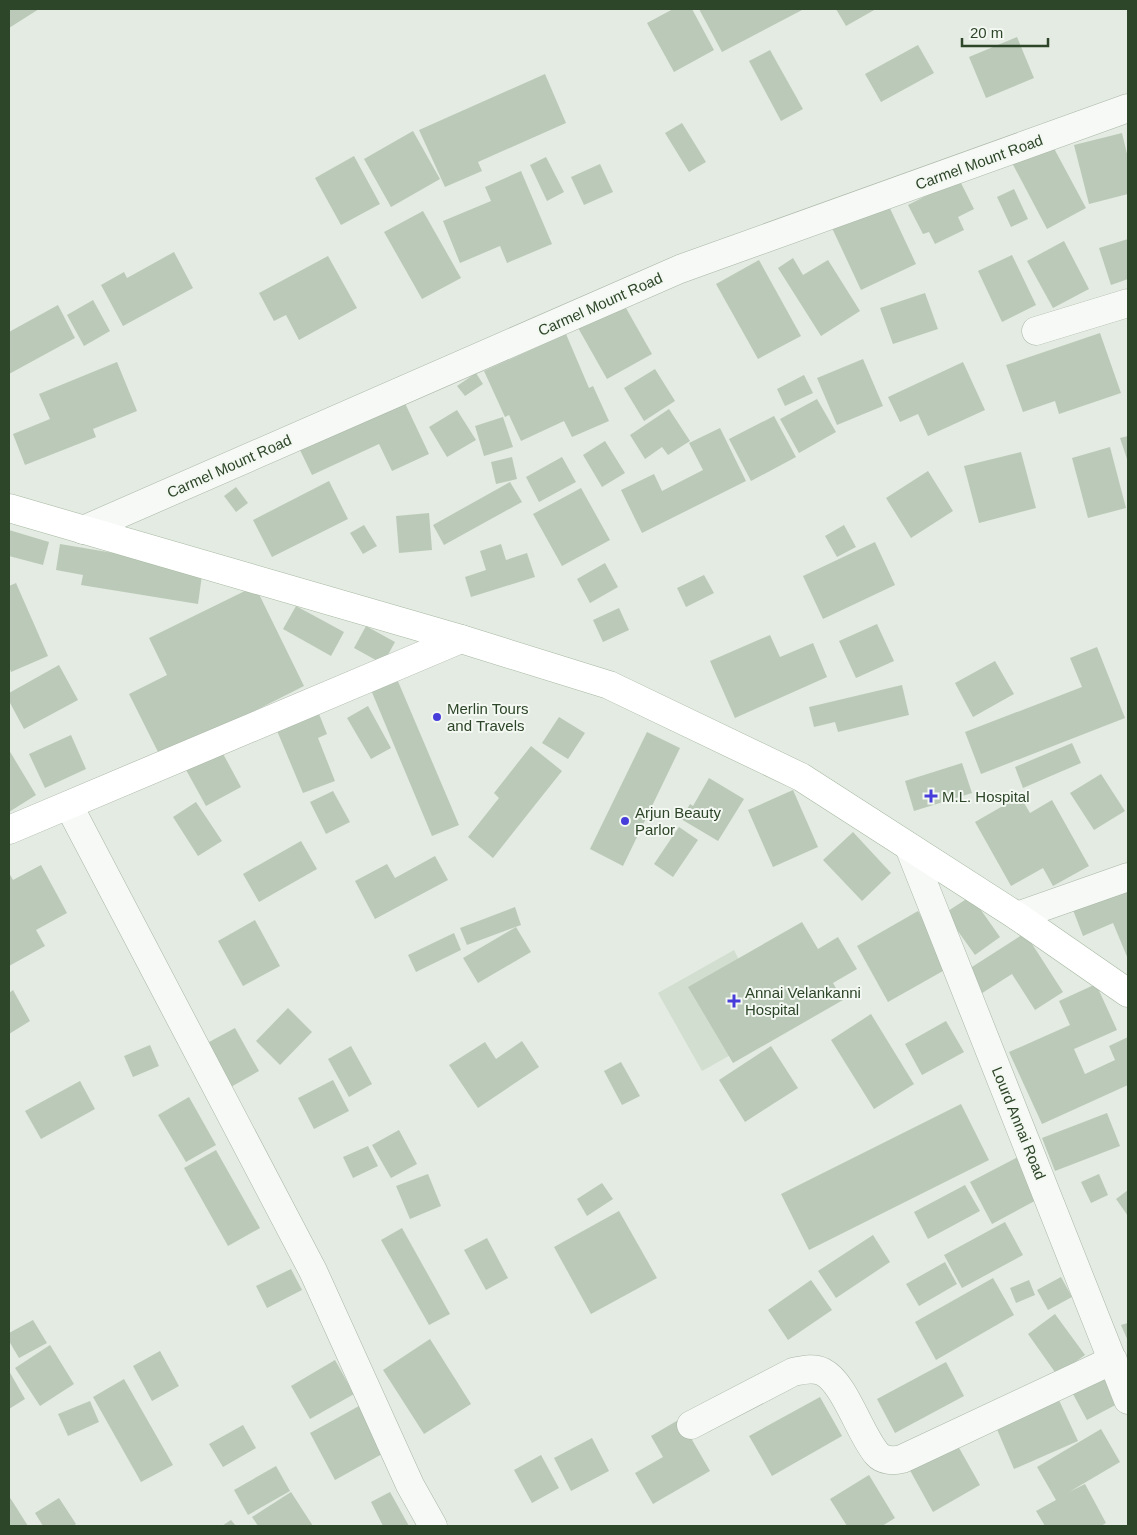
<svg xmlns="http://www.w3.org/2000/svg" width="1137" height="1535" font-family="Arial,sans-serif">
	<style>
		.built { fill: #d2ded0 }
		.building { fill: #bbcab8 }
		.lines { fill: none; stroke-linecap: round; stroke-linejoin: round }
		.street-casing { stroke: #a9b6a6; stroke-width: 29 }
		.secondary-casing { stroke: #a9b6a6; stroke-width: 29 }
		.primary-casing { stroke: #a5b8a0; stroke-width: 29 }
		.street { stroke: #f6f9f5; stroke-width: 28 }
		.secondary { stroke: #fff; stroke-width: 28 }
		.primary { stroke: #fff; stroke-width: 28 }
		.poi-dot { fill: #473dda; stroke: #f3f8f2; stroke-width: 2 }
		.labels { text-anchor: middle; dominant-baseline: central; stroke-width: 4; stroke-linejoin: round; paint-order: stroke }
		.street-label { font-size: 15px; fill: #2d4528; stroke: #f3f8f2 }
		.poi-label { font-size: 15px; fill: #2d4528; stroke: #f3f8f2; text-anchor: start }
	</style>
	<rect width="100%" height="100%" fill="#e4ebe2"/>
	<polygon class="built" points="734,950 739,960 811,1010 702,1071 658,993"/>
	<g class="building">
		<polygon points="9,9 39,9 9,28"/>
		<polygon points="673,9 692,9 714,50 674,72 647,23"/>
		<polygon points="699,9 804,9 722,52"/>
		<polygon points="836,9 876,9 846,26"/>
		<polygon points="1017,37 1034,78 986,98 969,57"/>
		<polygon points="918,45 934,73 881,102 865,74"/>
		<polygon points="770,50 803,109 781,121 749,61"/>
		<polygon points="545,74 566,123 478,162 482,171 445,187 419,130"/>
		<polygon points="682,123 706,162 689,172 665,133"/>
		<polygon points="413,131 440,179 391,207 364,159"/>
		<polygon points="1122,133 1128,158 1128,194 1089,204 1074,145"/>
		<polygon points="1049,139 1086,208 1047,229 1010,159"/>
		<polygon points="354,156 380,204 341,225 315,178"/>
		<polygon points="546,157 564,192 547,201 530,165"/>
		<polygon points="600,164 613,192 584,205 571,177"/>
		<polygon points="521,171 552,244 507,263 500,246 460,263 443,221 491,201 485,187"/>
		<polygon points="959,179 974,209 958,217 964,230 935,244 929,232 923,234 908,205"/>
		<polygon points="1014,189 1028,219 1011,227 997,197"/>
		<polygon points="887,202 916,264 861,290 832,228"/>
		<polygon points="423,211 461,278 422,299 384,232"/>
		<polygon points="1128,239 1128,279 1111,285 1099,248"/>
		<polygon points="1064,241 1089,289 1053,308 1027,261"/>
		<polygon points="174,252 193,288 123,326 101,285 124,272 127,278"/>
		<polygon points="1012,255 1036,305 1002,322 978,271"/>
		<polygon points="328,256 357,308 299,340 286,315 274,321 259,293"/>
		<polygon points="793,258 803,275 828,260 860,311 821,336 778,268"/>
		<polygon points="759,260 801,336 758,359 716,284"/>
		<polygon points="925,293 938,329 893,344 880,308"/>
		<polygon points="93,300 110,331 84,346 67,315"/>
		<polygon points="622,301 652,354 607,379 577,326"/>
		<polygon points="58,305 75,338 9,374 9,332"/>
		<polygon points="1100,333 1121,393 1059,414 1055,401 1023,412 1006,365"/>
		<polygon points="566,334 589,388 593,386 609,421 572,437 564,421 521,441 509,415 505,417 484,371"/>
		<polygon points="863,359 883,406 837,425 817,378"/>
		<polygon points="117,362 137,411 93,429 96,437 25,465 13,434 50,419 39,394"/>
		<polygon points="963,362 985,410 928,436 918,414 900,422 888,397"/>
		<polygon points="655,369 675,401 644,421 624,388"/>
		<polygon points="476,373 483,384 465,396 457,386"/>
		<polygon points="804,375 813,393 785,406 777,389"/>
		<polygon points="403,399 429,454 392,471 379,444 312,475 299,448"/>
		<polygon points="817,399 836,432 799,453 780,419"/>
		<polygon points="669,409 690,441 668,455 662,447 645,459 630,435"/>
		<polygon points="457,410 476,440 447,457 429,427"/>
		<polygon points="774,416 796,457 751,481 729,439"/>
		<polygon points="503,417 513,447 484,456 475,426"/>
		<polygon points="720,428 746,481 642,533 621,490 654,474 662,491 703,470 689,443"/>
		<polygon points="1128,436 1128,462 1120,438"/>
		<polygon points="605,441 625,473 602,487 583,455"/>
		<polygon points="1110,447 1126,508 1088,518 1072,458"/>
		<polygon points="1021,452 1036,508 979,523 964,466"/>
		<polygon points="512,457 517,479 496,484 491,462"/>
		<polygon points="562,457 576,482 539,502 526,477"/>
		<polygon points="928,471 953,511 911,538 886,498"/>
		<polygon points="329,481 348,519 272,557 253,520"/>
		<polygon points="510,482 522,502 444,545 433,525"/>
		<polygon points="236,487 248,503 236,512 224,496"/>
		<polygon points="581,488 610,540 562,566 533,514"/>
		<polygon points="429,513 432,550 399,553 396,516"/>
		<polygon points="364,525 377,546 363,554 350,533"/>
		<polygon points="844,525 856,547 837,557 825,536"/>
		<polygon points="9,530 49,542 43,565 9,556"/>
		<polygon points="875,542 895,585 823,619 803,576"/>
		<polygon points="60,544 203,568 198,604 81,585 83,575 56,570"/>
		<polygon points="501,544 506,560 527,553 535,577 471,597 465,577 486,570 480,551"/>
		<polygon points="605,563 618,587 590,603 577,579"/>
		<polygon points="704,575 714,593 686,607 677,588"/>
		<polygon points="16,583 48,656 11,672 9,667 9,586"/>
		<polygon points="255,586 304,686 161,758 129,694 167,675 149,638"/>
		<polygon points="296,606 344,632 331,656 283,629"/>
		<polygon points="619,608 629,630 603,642 593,620"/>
		<polygon points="877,624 894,661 856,678 839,641"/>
		<polygon points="366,626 395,642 383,664 354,648"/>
		<polygon points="770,635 780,657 813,643 827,677 735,718 710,661"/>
		<polygon points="1097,647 1125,718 981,774 965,732 1082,687 1070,658"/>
		<polygon points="995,661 1014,694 973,717 955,683"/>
		<polygon points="59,665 78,700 24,729 9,701 9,693"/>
		<polygon points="397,679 459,825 432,836 371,690"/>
		<polygon points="902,685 909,715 838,732 835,722 814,727 809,707"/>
		<polygon points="368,706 391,748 371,759 347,718"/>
		<polygon points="317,709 327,734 318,738 335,781 303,793 275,726"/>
		<polygon points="559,717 585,733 568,759 542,743"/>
		<polygon points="647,732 680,748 623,866 590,849"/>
		<polygon points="71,735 86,769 45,788 29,754"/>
		<polygon points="1072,743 1081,763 1023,788 1015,767"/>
		<polygon points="531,746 562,771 493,858 468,837 499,798 494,793"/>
		<polygon points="9,750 36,795 9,812"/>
		<polygon points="221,750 241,787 206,806 185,768"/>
		<polygon points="962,763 972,793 914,811 905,781"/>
		<polygon points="1101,774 1125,811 1094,830 1070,793"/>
		<polygon points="709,778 744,799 718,841 681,819 690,804 693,806"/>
		<polygon points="793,790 818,847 773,867 748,810"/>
		<polygon points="333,791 350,822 326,834 310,802"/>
		<polygon points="1020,796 1030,813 1052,800 1089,866 1053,886 1043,868 1011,886 975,822"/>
		<polygon points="196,802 222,841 198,856 173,817"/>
		<polygon points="679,827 698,840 673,877 654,864"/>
		<polygon points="853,832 891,873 862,901 823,860"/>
		<polygon points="301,841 317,869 259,902 243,874"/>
		<polygon points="435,856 448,880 375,919 355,881 387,864 395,878"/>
		<polygon points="41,865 67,913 36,930 45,946 9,966 9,873 13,880"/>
		<polygon points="1128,886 1128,959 1113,923 1083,936 1073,910"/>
		<polygon points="971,896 1000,937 975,955 945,913"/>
		<polygon points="515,907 521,925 467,945 460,928"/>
		<polygon points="918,911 950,967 888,1002 857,946"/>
		<polygon points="255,920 280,966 243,986 218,941"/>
		<polygon points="802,922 818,949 838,937 857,969 833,983 843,1000 733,1063 688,987"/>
		<polygon points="516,927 531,952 478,983 463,958"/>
		<polygon points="454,933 461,950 416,972 408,955"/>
		<polygon points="1025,933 1063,992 1035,1010 1012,974 976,997 961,974"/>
		<polygon points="1096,984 1117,1030 1074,1049 1085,1074 1115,1060 1109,1046 1128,1037 1128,1085 1042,1124 1009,1052 1070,1025 1059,1001"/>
		<polygon points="13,990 30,1021 9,1034 9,993"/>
		<polygon points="288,1008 312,1032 280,1065 256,1041"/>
		<polygon points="871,1014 914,1084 874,1109 831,1040"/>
		<polygon points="946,1021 964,1052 922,1075 905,1044"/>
		<polygon points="235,1028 259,1071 222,1092 198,1048"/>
		<polygon points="522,1041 539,1067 478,1108 449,1065 485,1042 496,1059"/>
		<polygon points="150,1045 159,1066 133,1077 124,1056"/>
		<polygon points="351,1046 372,1084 349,1097 328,1059"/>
		<polygon points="771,1046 798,1088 745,1122 719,1080"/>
		<polygon points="621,1062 640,1096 622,1105 604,1071"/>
		<polygon points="333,1080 349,1111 314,1129 298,1098"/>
		<polygon points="80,1081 95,1109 41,1139 25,1111"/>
		<polygon points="189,1097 216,1145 186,1162 158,1115"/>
		<polygon points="961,1104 989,1160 809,1250 781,1194"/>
		<polygon points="1107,1113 1120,1146 1055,1171 1042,1138"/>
		<polygon points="399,1130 417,1164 391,1178 372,1145"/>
		<polygon points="368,1146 378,1166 353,1178 343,1157"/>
		<polygon points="216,1150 260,1228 228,1246 184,1168"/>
		<polygon points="1022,1155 1044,1196 992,1224 970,1182"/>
		<polygon points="428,1174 441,1206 410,1219 396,1186"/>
		<polygon points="1099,1174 1108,1195 1091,1203 1081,1182"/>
		<polygon points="602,1183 613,1199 587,1216 577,1199"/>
		<polygon points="965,1185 980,1211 928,1239 914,1212"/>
		<polygon points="1128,1190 1128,1216 1116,1199"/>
		<polygon points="619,1211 657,1278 591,1314 554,1247"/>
		<polygon points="1005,1222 1023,1255 962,1288 944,1255"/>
		<polygon points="402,1228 450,1314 429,1325 381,1240"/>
		<polygon points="873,1235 890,1262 836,1298 818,1271"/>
		<polygon points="487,1238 508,1278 486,1290 464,1250"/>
		<polygon points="945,1262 957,1284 919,1306 906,1284"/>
		<polygon points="291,1269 302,1290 267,1308 256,1286"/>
		<polygon points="1061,1277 1072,1297 1048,1310 1037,1290"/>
		<polygon points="993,1278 1014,1315 936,1360 915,1322"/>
		<polygon points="811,1280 832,1310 788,1340 768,1310"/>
		<polygon points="1029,1280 1035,1295 1016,1303 1010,1288"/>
		<polygon points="1055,1314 1085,1355 1057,1375 1028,1334"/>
		<polygon points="33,1320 47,1343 19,1358 9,1341 9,1333"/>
		<polygon points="1128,1323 1128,1341 1121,1325"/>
		<polygon points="430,1339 471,1404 424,1434 383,1370"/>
		<polygon points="50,1345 74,1384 40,1406 15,1368"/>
		<polygon points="160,1351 179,1386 152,1401 133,1366"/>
		<polygon points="335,1360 354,1394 310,1419 291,1386"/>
		<polygon points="946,1362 964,1396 895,1433 877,1399"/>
		<polygon points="9,1371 25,1399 9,1409"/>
		<polygon points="1110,1375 1123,1401 1087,1420 1073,1394"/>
		<polygon points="124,1379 173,1465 141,1482 93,1397"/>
		<polygon points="820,1397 842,1436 772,1476 749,1436"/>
		<polygon points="1058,1398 1078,1441 1014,1469 996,1427"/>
		<polygon points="90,1401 99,1422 68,1436 58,1414"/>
		<polygon points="359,1406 384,1453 335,1480 310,1433"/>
		<polygon points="680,1419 710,1471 653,1504 635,1473 663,1457 651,1436"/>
		<polygon points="243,1425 256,1448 223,1467 209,1444"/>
		<polygon points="1101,1429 1120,1462 1069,1492 1085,1484 1106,1523 1101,1526 1045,1526 1036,1511 1056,1500 1037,1467"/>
		<polygon points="592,1438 609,1471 571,1491 554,1458"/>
		<polygon points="954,1439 980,1485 933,1512 907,1465"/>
		<polygon points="541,1455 559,1488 532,1503 514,1470"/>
		<polygon points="276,1466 290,1491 248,1515 234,1490"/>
		<polygon points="869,1475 895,1518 882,1526 847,1526 830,1499"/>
		<polygon points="291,1492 313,1526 258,1526 252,1517"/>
		<polygon points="390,1492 409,1526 383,1526 371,1502"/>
		<polygon points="9,1496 28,1526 9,1526"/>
		<polygon points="59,1498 76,1524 73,1526 43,1526 35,1513"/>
		<polygon points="231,1520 236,1526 222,1526"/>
	</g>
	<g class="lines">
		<g class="street-casing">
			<g id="street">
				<polyline points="1036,331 1128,303"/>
				<polyline points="83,530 680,269 1128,108"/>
				<polyline points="69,806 313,1271 410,1485 433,1526"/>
				<polyline points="909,847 1128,1400"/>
				<polyline points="1017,916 1128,877"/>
				<path d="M691,1425L793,1372C803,1370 813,1367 823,1372C845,1383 860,1435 877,1454C883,1461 894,1461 902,1459L1113,1360"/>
			</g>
		</g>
		<g class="secondary-casing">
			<polyline id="secondary" points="9,830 461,639"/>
		</g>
		<g class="primary-casing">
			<polyline id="primary" points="9,508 461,639 609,685 801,777 1017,916 1128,993"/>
		</g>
		<use href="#street" class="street"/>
		<use href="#secondary" class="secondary"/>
		<use href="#primary" class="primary"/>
	</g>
	<g class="poi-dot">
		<circle cx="437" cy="717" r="5"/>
		<path d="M928.5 788.5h5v5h5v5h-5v5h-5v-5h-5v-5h5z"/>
		<circle cx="625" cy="821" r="5"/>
		<path d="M731.5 993.5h5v5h5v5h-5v5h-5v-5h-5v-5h5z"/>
	</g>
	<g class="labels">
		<g class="street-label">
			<text transform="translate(979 162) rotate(-20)">Carmel Mount Road</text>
			<text transform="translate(600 304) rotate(-24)">Carmel Mount Road</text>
			<text transform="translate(229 466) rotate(-24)">Carmel Mount Road</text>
			<text transform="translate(1019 1123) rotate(68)">Lourd Annai Road</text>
		</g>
		<g class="poi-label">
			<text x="447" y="708">Merlin Tours<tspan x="447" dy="17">and Travels</tspan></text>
			<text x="942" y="796">M.L. Hospital</text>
			<text x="635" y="812">Arjun Beauty<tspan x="635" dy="17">Parlor</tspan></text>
			<text x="745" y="992">Annai Velankanni<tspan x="745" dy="17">Hospital</tspan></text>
		</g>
	</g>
	<rect width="1137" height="1535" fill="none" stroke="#2d4528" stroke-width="20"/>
	<path d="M962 38v8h86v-8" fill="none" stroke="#2d4528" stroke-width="2.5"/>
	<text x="970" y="38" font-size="15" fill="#2d4528" stroke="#f3f8f2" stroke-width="4" paint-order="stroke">20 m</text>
</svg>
